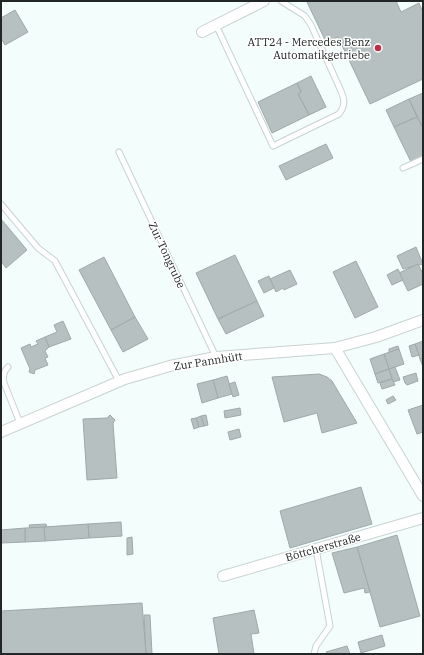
<svg xmlns="http://www.w3.org/2000/svg" width="424" height="655" font-family="'IBM Plex Serif',serif">
	<style>
		.building { fill: #b6c0c0; stroke: #a0a9a9 }
		.lines { fill: none; stroke-linecap: round; stroke-linejoin: round }
		.lane-casing { stroke: #c9d2d2; stroke-width: 7 }
		.street-casing { stroke: #c9d2d2; stroke-width: 12 }
		.lane { stroke: #fff; stroke-width: 5 }
		.street { stroke: #fff; stroke-width: 10 }
		.poi-dot { fill: #be2e4b; stroke: #fff; stroke-width: 1.5 }
		.labels { text-anchor: middle; dominant-baseline: central; stroke-width: 3; stroke-linejoin: round; paint-order: stroke }
		.poi-label { font-size: 11px; fill: #222626; stroke: #fff; text-anchor: end }
		.street-label { font-size: 11px; fill: #222626; stroke: #fff }
	</style>
	<rect width="100%" height="100%" fill="#f3fdfc"/>
	<g class="building">
		<polygon points="310,1 396,1 401,12 419,3 423,12 423,79 370,104 338,37 326,42 307,2"/>
		<polygon points="15,10 28,32 5,45 1,38 1,18"/>
		<polygon points="311,76 326,107 309,115 298,94 301,92 297,83"/>
		<polygon points="297,83 301,92 298,94 309,115 272,133 258,102"/>
		<polygon points="423,93 423,128 409,99"/>
		<polygon points="409,99 417,117 394,127 386,110"/>
		<polygon points="417,117 423,128 423,156 411,162 394,127"/>
		<polygon points="326,144 333,158 286,180 279,166"/>
		<polygon points="1,219 27,250 6,268 1,261"/>
		<polygon points="416,247 423,264 403,269 397,256"/>
		<polygon points="235,255 257,301 218,319 196,273"/>
		<polygon points="104,257 135,317 111,330 79,270"/>
		<polygon points="356,261 378,307 355,318 333,272"/>
		<polygon points="418,264 423,274 423,284 408,291 399,273"/>
		<polygon points="398,269 403,280 392,285 387,275"/>
		<polygon points="290,270 297,284 284,290 283,288 276,292 270,279"/>
		<polygon points="269,276 274,288 264,293 258,281"/>
		<polygon points="257,301 264,316 226,334 218,319"/>
		<polygon points="135,317 148,339 123,352 111,330"/>
		<polygon points="63,321 71,339 49,347 45,337 57,332 54,325"/>
		<polygon points="45,337 49,347 45,351 48,357 45,358 48,365 35,370 34,374 29,372 30,369 21,348 30,344 31,347 38,344 36,341"/>
		<polygon points="423,341 423,358 420,359 415,344"/>
		<polygon points="415,344 419,355 412,357 409,346"/>
		<polygon points="398,346 399,349 389,353 389,349"/>
		<polygon points="399,349 404,364 389,369 384,354"/>
		<polygon points="384,354 389,369 375,374 370,359"/>
		<polygon points="423,358 423,367 420,359"/>
		<polygon points="395,367 400,380 393,382 389,369"/>
		<polygon points="389,369 392,379 378,383 375,374"/>
		<polygon points="416,373 418,381 407,385 405,383 403,377"/>
		<polygon points="319,374 327,377 332,381 357,423 322,433 317,413 284,422 272,377"/>
		<polygon points="227,376 232,394 218,398 213,380"/>
		<polygon points="392,379 395,385 382,389 380,383"/>
		<polygon points="213,380 218,398 202,403 197,384"/>
		<polygon points="235,382 239,395 233,397 229,384"/>
		<polygon points="393,396 396,400 388,404 386,400"/>
		<polygon points="423,405 423,432 417,434 408,410"/>
		<polygon points="240,408 241,415 225,418 224,411"/>
		<polygon points="110,415 115,420 113,423 117,478 87,480 83,419 107,418"/>
		<polygon points="206,415 208,425 204,426 201,416"/>
		<polygon points="201,416 204,426 199,427 196,418"/>
		<polygon points="196,418 199,427 194,429 191,419"/>
		<polygon points="239,429 241,437 230,440 228,432"/>
		<polygon points="361,487 372,524 290,548 280,511"/>
		<polygon points="121,522 122,536 89,538 88,524"/>
		<polygon points="46,524 47,527 30,528 29,525"/>
		<polygon points="88,524 89,538 45,541 44,527"/>
		<polygon points="44,527 45,541 25,542 25,528"/>
		<polygon points="25,528 25,542 1,543 1,530"/>
		<polygon points="397,535 420,616 380,627 357,547"/>
		<polygon points="132,537 133,554 127,555 127,538"/>
		<polygon points="357,547 370,592 365,593 364,588 344,593 332,553"/>
		<polygon points="142,603 146,654 1,654 1,611"/>
		<polygon points="254,610 259,633 251,634 254,654 219,654 213,618"/>
		<polygon points="144,615 150,615 152,654 146,654"/>
		<polygon points="382,635 385,646 361,653 358,642"/>
		<polygon points="347,646 350,654 327,654 326,652"/>
	</g>
	<g class="lines">
		<g class="lane-casing">
			<g id="lane">
				<path d="M216,25L273,146L339,114C345,106 345,101 341,91L311,25L305,16L281,1"/>
				<polyline points="119,152 216,357"/>
				<polyline points="403,168 423,159"/>
				<polyline points="1,204 38,248 55,261 119,381"/>
				<path d="M8,367C3,372 3,376 4,383L20,423"/>
				<polyline points="314,654 316,646 330,626 316,549"/>
			</g>
		</g>
		<g class="street-casing">
			<g id="street">
				<polyline points="202,32 264,1"/>
				<polyline points="335,348 423,496"/>
				<polyline points="1,432 125,379 170,366 216,357 335,348 376,337 423,320"/>
				<polyline points="223,576 423,518"/>
			</g>
		</g>
		<use href="#lane" class="lane"/>
		<use href="#street" class="street"/>
	</g>
	<circle class="poi-dot" cx="378" cy="48" r="4"/>
	<g class="labels">
		<g class="poi-label">
			<text x="370" y="42">ATT24 - Mercedes Benz<tspan x="370" dy="13">Automatikgetriebe</tspan></text>
		</g>
		<g class="street-label">
			<text transform="translate(167 255) rotate(65)">Zur Tongrube</text>
			<text transform="translate(208 361) rotate(-9)">Zur Pannhütt</text>
			<text transform="translate(323 547) rotate(-16)">Böttcherstraße</text>
		</g>
	</g>
	<rect width="424" height="655" fill="none" stroke="#222626" stroke-width="4"/>
</svg>
